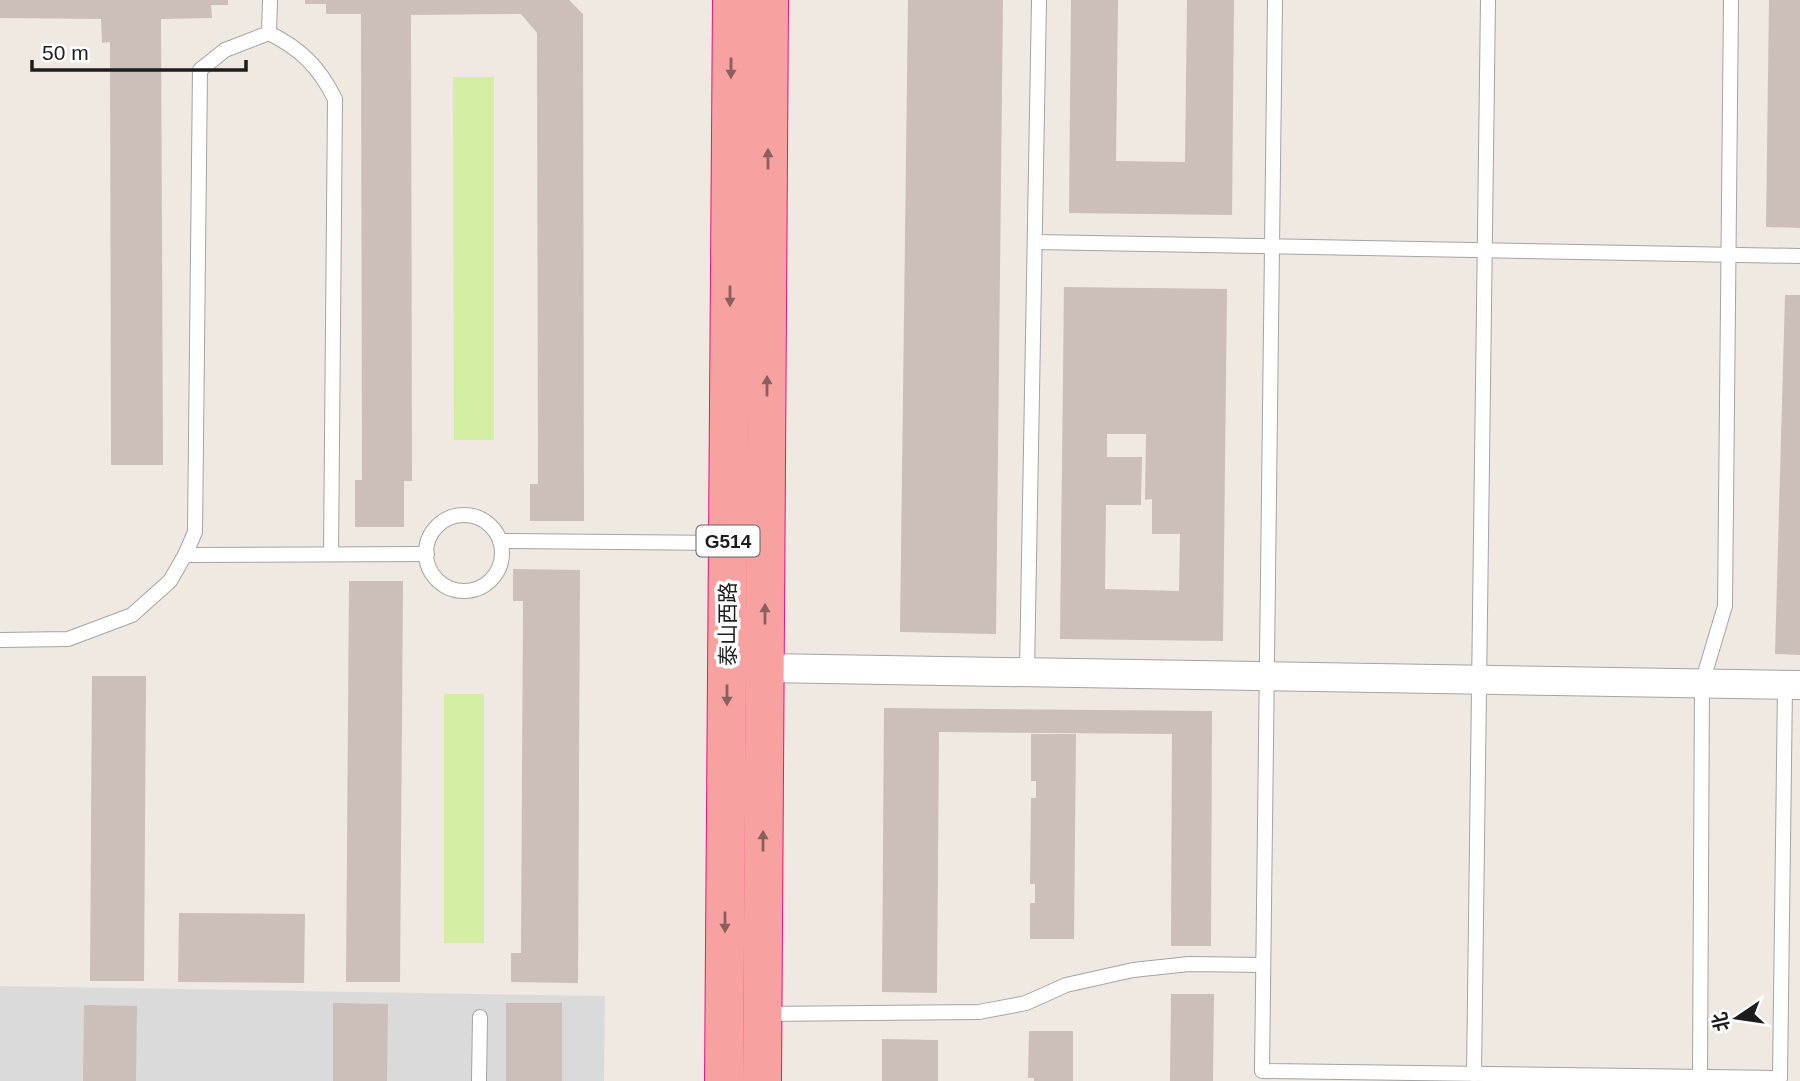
<svg xmlns="http://www.w3.org/2000/svg" width="1800" height="1081" font-family="Helvetica,'Noto Sans SC',sans-serif">
	<style>
		.residential { fill: #dbdada }
		.grass { fill: #d4efa3 }
		.building { fill: #ccbeb8; fill-rule: evenodd }
		.lines { fill: none; stroke-linecap: round; stroke-linejoin: round }
		.service-casing { stroke: #a4a4a4; stroke-width: 16 }
		.minor-casing { stroke: #a4a4a4; stroke-width: 30 }
		.trunk-casing { stroke: #e9137f; stroke-width: 40 }
		.service { stroke: #fff; stroke-width: 14 }
		.minor { stroke: #fff; stroke-width: 28 }
		.trunk { stroke: #f7a2a0; stroke-width: 38 }
		.oneway { fill: #8a605e }
		.labels { text-anchor: middle; dominant-baseline: central; stroke-width: 7; stroke-linejoin: round; paint-order: stroke }
		.shield { fill: #fff; stroke: #616161; stroke-width: 2 }
		.shield-label { font-size: 19px; font-weight: bold; fill: #1d1d1d }
		.street-label { font-size: 21px; fill: #1d1d1d; stroke: #fff }
	</style>
	<rect width="100%" height="100%" fill="#f0e9e2"/>
	<polygon class="residential" points="0,986 605,996 604,1081 0,1081"/>
	<g class="grass">
		<polygon points="453,77 494,77 494,440 454,440"/>
		<rect x="444" y="694" width="40" height="249"/>
	</g>
	<g class="building">
		<polygon points="0,0 228,0 228,5 211,5 212,18 161,19 163,465 111,465 110,42 102,43 101,19 0,18"/>
		<polygon points="305,0 569,0 583,14 584,521 530,521 530,484 538,484 537,33 521,14 411,15 412,481 404,481 404,527 355,527 355,480 362,480 361,14 326,14 326,4 305,4"/>
		<polygon points="908,0 1003,0 996,634 900,632"/>
		<polygon points="1071,0 1118,0 1116,161 1185,162 1187,0 1234,0 1232,215 1069,213"/>
		<polygon points="1769,0 1800,0 1800,228 1766,227"/>
		<path d="M1064,287L1227,289L1223,641L1060,639ZM1107,434H1146L1145,500L1152,499V534H1180L1179,591L1105,589L1106,505H1141L1142,457H1107Z"/>
		<polygon points="1785,295 1800,295 1800,655 1775,654"/>
		<polygon points="513,569 580,570 578,983 511,982 511,953 521,953 523,601 513,601"/>
		<polygon points="349,581 403,581 400,982 346,982"/>
		<polygon points="92,676 146,676 144,981 90,981"/>
		<polygon points="884,708 1212,711 1211,946 1171,946 1172,734 939,732 937,993 882,992"/>
		<polygon points="1031,734 1076,734 1074,939 1030,939 1030,903 1035,903 1035,884 1030,884 1031,798 1036,798 1036,781 1031,781"/>
		<polygon points="179,913 305,914 304,983 178,982"/>
		<polygon points="1171,994 1214,994 1213,1081 1170,1081"/>
		<polygon points="333,1003 388,1004 387,1081 333,1081"/>
		<rect x="506" y="1003" width="56" height="78"/>
		<polygon points="84,1005 137,1006 136,1081 83,1081"/>
		<polygon points="1029,1031 1073,1031 1073,1081 1034,1081 1034,1078 1028,1078"/>
		<polygon points="882,1039 938,1040 938,1081 882,1081"/>
	</g>
	<g class="lines">
		<g class="service-casing">
			<g id="service">
				<polyline points="1275,0 1262,1071 1780,1078 1785,685"/>
				<polyline points="269,33 270,0"/>
				<polyline points="1035,242 1800,256"/>
				<circle cx="464" cy="553" r="38"/>
				<polyline points="500,541 726,543"/>
				<path d="M185,555L195,532L200,70L225,50L269,33C301,49 319,67 335,99L331,554"/>
				<polyline points="0,640 68,639 132,615 170,581 185,555 427,554"/>
				<polyline points="1027,672 1039,0"/>
				<polyline points="763,1014 979,1012 1026,1003 1066,985 1133,970 1189,964 1263,965"/>
				<polyline points="1474,1074 1488,0"/>
				<polyline points="1700,1077 1702,683 1725,606 1731,0"/>
				<polyline points="479,1081 480,1017"/>
			</g>
		</g>
		<g class="minor-casing">
			<polyline id="minor" points="765,668 1800,685"/>
		</g>
		<g class="trunk-casing">
			<g id="trunk">
				<polyline points="724,1081 732,0"/>
				<polyline points="762,1081 769,0"/>
			</g>
		</g>
		<use href="#service" class="service"/>
		<use href="#minor" class="minor"/>
		<use href="#trunk" class="trunk"/>
	</g>
	<defs><path id="oneway-solid" d="M-6-.8H1V-3.2L6.5 0L1 3.2V.8H-6Z" transform="scale(1.75)"/></defs>
	<g class="oneway">
		<use href="#oneway-solid" transform="translate(731 68) rotate(90)"/>
		<use href="#oneway-solid" transform="translate(768 159) rotate(-90)"/>
		<use href="#oneway-solid" transform="translate(730 296) rotate(90)"/>
		<use href="#oneway-solid" transform="translate(767 386) rotate(-90)"/>
		<use href="#oneway-solid" transform="translate(765 614) rotate(-90)"/>
		<use href="#oneway-solid" transform="translate(727 695) rotate(90)"/>
		<use href="#oneway-solid" transform="translate(763 841) rotate(-90)"/>
		<use href="#oneway-solid" transform="translate(725 922) rotate(90)"/>
	</g>
	<g class="labels">
		<rect class="shield" x="696.5" y="525.5" width="63" height="31" rx="5"/>
		<g class="shield-label">
			<text x="728" y="541">G514</text>
		</g>
		<g class="street-label">
			<text transform="translate(727 624) rotate(-90)">泰山西路</text>
		</g>
	</g>
	<g transform="translate(1737 1018) rotate(257)" stroke="#ffffff" stroke-width="5" paint-order="stroke">
	<path d="M0-5L12 26L0 18L-12 26Z" fill="#1d1d1d"/>
	<text y="-10" font-size="19" font-weight="bold" text-anchor="middle" fill="#1d1d1d">北</text>
	</g>
	<path d="M32 60v10h214v-10" fill="none" stroke="#1d1d1d" stroke-width="3.5"/>
	<text x="42" y="60" font-size="21" fill="#1d1d1d" stroke="#ffffff" stroke-width="5" paint-order="stroke">50 m</text>
</svg>
